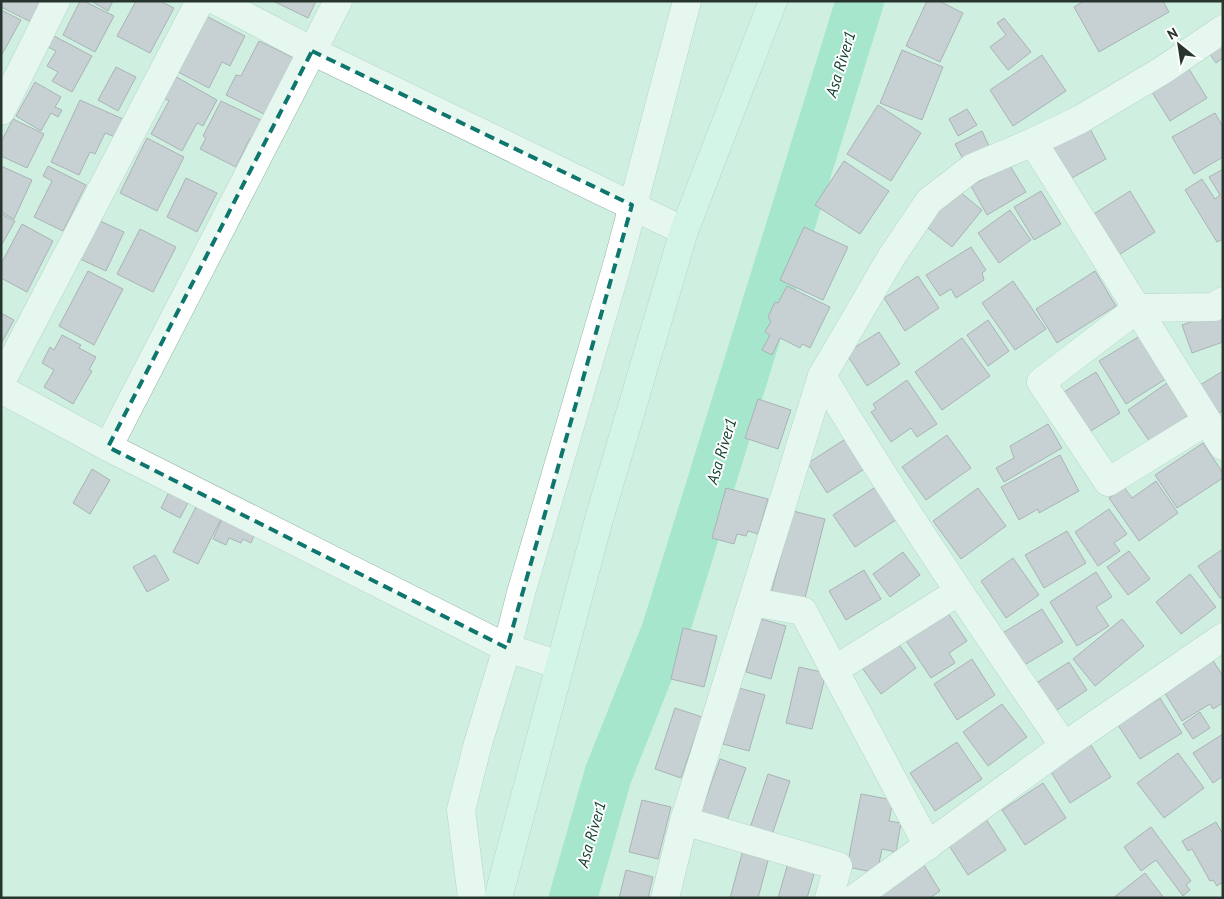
<svg xmlns="http://www.w3.org/2000/svg" width="1224" height="899" font-family="'PT Sans',sans-serif">
	<style>
		.lines { fill: none; stroke-linecap: round; stroke-linejoin: round }
		.river { stroke: #71d9b2; stroke-width: 48 }
		.building { fill: #bca8be; stroke: #7b687d }
		.street-casing { stroke: #94b3a6; stroke-width: 29 }
		.secondary-casing { stroke: #94b3a6; stroke-width: 29 }
		.street { stroke: #fff; stroke-width: 28 }
		.secondary { stroke: #d5fbed; stroke-width: 28 }
		.marked { fill: none; stroke: #0f766e; stroke-width: 4; stroke-dasharray: 10 6; stroke-linejoin: round }
		.labels { text-anchor: middle; dominant-baseline: central; stroke-width: 4; stroke-linejoin: round; paint-order: stroke }
		.water-label { font-size: 16px; font-style: italic; fill: #0f3e2e; stroke: #fff }
	</style>
	<rect width="100%" height="100%" fill="#cff0e1"/>
	<g class="lines">
		<polyline class="river" points="573,898 608,775 665,632 860,1"/>
	</g>
	<g class="building">
		<polygon points="1,1 41,1 31,22 1,7"/>
		<polygon points="80,1 84,1 114,16 95,52 63,35"/>
		<polygon points="91,1 113,1 108,11"/>
		<polygon points="136,1 160,1 174,8 150,53 117,36"/>
		<polygon points="273,1 316,1 308,18"/>
		<polygon points="927,1 939,1 963,13 940,62 906,46"/>
		<polygon points="1084,1 1163,1 1169,12 1099,52 1074,7"/>
		<polygon points="1,10 21,20 1,56"/>
		<polygon points="206,16 245,36 230,66 222,62 209,88 178,72"/>
		<polygon points="1004,18 1031,52 1008,70 990,47 1006,35 997,23"/>
		<polygon points="54,36 92,56 72,92 52,81 58,72 47,66 56,51 48,47"/>
		<polygon points="1223,39 1223,58 1216,63 1207,50"/>
		<polygon points="259,41 294,58 266,115 226,95 236,75 241,76"/>
		<polygon points="902,50 943,67 922,120 880,103"/>
		<polygon points="1042,55 1066,91 1013,126 990,90"/>
		<polygon points="1184,61 1207,98 1170,121 1150,89"/>
		<polygon points="116,67 136,77 118,111 98,100"/>
		<polygon points="173,75 217,100 203,126 197,123 182,151 151,134 169,101 161,96"/>
		<polygon points="35,82 61,97 55,107 62,110 58,117 51,113 41,131 16,116"/>
		<polygon points="80,100 123,119 115,137 105,133 95,154 90,152 79,175 51,162"/>
		<polygon points="221,101 265,122 255,141 250,138 236,167 200,149 206,138 203,136"/>
		<polygon points="878,105 921,133 891,181 847,154"/>
		<polygon points="967,109 977,125 958,136 949,119"/>
		<polygon points="1215,113 1223,127 1223,157 1194,174 1172,137"/>
		<polygon points="13,119 44,134 27,168 1,156 1,142"/>
		<polygon points="1089,127 1106,159 1070,179 1052,148"/>
		<polygon points="982,131 990,148 964,161 955,144"/>
		<polygon points="147,138 184,157 157,211 120,193"/>
		<polygon points="844,161 889,191 860,234 815,205"/>
		<polygon points="1009,164 1026,192 987,215 971,186"/>
		<polygon points="1,166 32,180 14,219 1,212"/>
		<polygon points="48,166 86,185 63,231 34,217 52,181 43,176"/>
		<polygon points="1223,169 1223,239 1217,242 1185,190 1202,179 1215,199 1220,195 1209,177"/>
		<polygon points="186,178 217,193 197,232 167,217"/>
		<polygon points="954,187 982,210 952,247 924,225"/>
		<polygon points="1041,191 1061,224 1034,240 1014,207"/>
		<polygon points="1130,191 1155,232 1114,258 1089,217"/>
		<polygon points="1010,210 1031,240 999,263 978,233"/>
		<polygon points="1,214 15,221 1,246"/>
		<polygon points="98,220 124,232 106,271 80,259"/>
		<polygon points="22,224 53,241 27,292 1,278 1,264"/>
		<polygon points="804,227 848,247 823,300 780,280"/>
		<polygon points="140,229 176,247 153,292 117,274"/>
		<polygon points="971,247 986,270 982,273 984,280 956,298 951,289 940,296 926,275"/>
		<polygon points="88,271 123,289 94,345 59,326"/>
		<polygon points="1095,271 1116,306 1057,343 1036,309"/>
		<polygon points="918,276 939,308 905,331 884,298"/>
		<polygon points="1013,281 1046,329 1015,350 982,303"/>
		<polygon points="787,286 830,307 810,348 802,344 800,348 780,338 772,355 762,350 770,335 765,332 771,321 768,317 775,302 778,303"/>
		<polygon points="1223,310 1223,342 1192,353 1182,325"/>
		<polygon points="1,313 14,320 1,344"/>
		<polygon points="988,320 1009,351 988,366 967,335"/>
		<polygon points="879,332 900,364 867,386 846,353"/>
		<polygon points="1143,334 1169,377 1126,404 1099,361"/>
		<polygon points="62,335 81,345 79,348 96,357 89,370 92,371 73,404 44,387 54,370 42,363 50,347 54,350"/>
		<polygon points="962,338 990,376 942,410 915,372"/>
		<polygon points="1223,371 1223,411 1218,413 1200,385"/>
		<polygon points="1096,372 1120,413 1086,434 1062,393"/>
		<polygon points="907,380 937,424 917,437 911,428 891,442 871,412 876,409 873,404"/>
		<polygon points="1167,383 1189,415 1150,442 1128,410"/>
		<polygon points="758,399 791,410 778,449 745,438"/>
		<polygon points="1048,424 1062,448 1004,482 996,468 1014,458 1010,446"/>
		<polygon points="947,435 971,468 926,500 902,467"/>
		<polygon points="847,438 866,468 827,493 808,463"/>
		<polygon points="1203,443 1223,473 1223,478 1177,508 1155,475"/>
		<polygon points="1060,455 1079,491 1039,513 1038,509 1019,520 1001,487"/>
		<polygon points="92,469 110,480 90,514 73,503"/>
		<polygon points="1156,481 1178,513 1139,541 1109,498 1124,487 1132,498"/>
		<polygon points="877,486 899,518 855,547 833,515"/>
		<polygon points="171,488 191,497 180,518 161,508"/>
		<polygon points="726,488 768,499 758,534 748,531 746,536 737,534 734,544 712,538"/>
		<polygon points="978,488 1006,526 961,559 933,521"/>
		<polygon points="197,505 222,517 198,564 173,552"/>
		<polygon points="1109,509 1127,534 1114,543 1120,551 1098,566 1075,532"/>
		<polygon points="793,511 825,519 803,606 770,597"/>
		<polygon points="225,512 256,531 251,543 243,539 241,543 229,538 226,545 213,539"/>
		<polygon points="1067,531 1086,563 1044,588 1025,555"/>
		<polygon points="1223,549 1223,597 1220,598 1198,566"/>
		<polygon points="1129,551 1150,579 1128,595 1107,567"/>
		<polygon points="903,552 920,575 890,597 873,574"/>
		<polygon points="155,555 169,580 147,592 133,567"/>
		<polygon points="1013,558 1039,595 1006,618 981,581"/>
		<polygon points="864,570 881,599 846,620 829,591"/>
		<polygon points="1096,572 1112,597 1096,607 1109,626 1077,646 1050,602"/>
		<polygon points="1190,574 1216,607 1181,634 1156,602"/>
		<polygon points="1042,609 1063,642 1021,667 1001,634"/>
		<polygon points="946,610 967,641 949,653 955,663 931,678 901,633"/>
		<polygon points="761,619 786,626 771,679 746,672"/>
		<polygon points="1122,619 1144,646 1095,686 1073,659"/>
		<polygon points="683,628 717,636 704,687 671,679"/>
		<polygon points="897,642 916,668 881,694 862,668"/>
		<polygon points="972,659 995,695 957,720 934,684"/>
		<polygon points="1212,659 1223,676 1223,703 1213,709 1210,704 1182,721 1163,690"/>
		<polygon points="1069,662 1087,690 1048,716 1030,687"/>
		<polygon points="799,667 826,673 812,729 786,723"/>
		<polygon points="739,688 765,695 749,751 723,744"/>
		<polygon points="1160,698 1182,733 1140,759 1118,725"/>
		<polygon points="1002,704 1027,737 988,766 963,732"/>
		<polygon points="675,708 702,717 681,778 655,769"/>
		<polygon points="1200,712 1210,728 1193,739 1183,724"/>
		<polygon points="1223,734 1223,776 1213,783 1193,753"/>
		<polygon points="957,742 982,779 935,811 910,773"/>
		<polygon points="1089,742 1111,777 1070,803 1048,767"/>
		<polygon points="1178,753 1204,788 1164,818 1137,783"/>
		<polygon points="720,759 746,768 727,821 701,812"/>
		<polygon points="768,774 790,781 772,835 750,828"/>
		<polygon points="1043,783 1066,818 1025,845 1002,810"/>
		<polygon points="861,794 893,800 889,821 901,823 896,852 882,849 877,873 847,867"/>
		<polygon points="642,800 671,807 658,859 629,852"/>
		<polygon points="984,816 1006,850 968,875 946,841"/>
		<polygon points="1216,822 1223,834 1223,882 1217,886 1213,880 1210,881 1192,849 1188,851 1182,841"/>
		<polygon points="1151,827 1191,881 1186,885 1190,890 1183,896 1156,860 1141,871 1124,847"/>
		<polygon points="743,850 769,857 758,898 730,898"/>
		<polygon points="788,863 815,871 807,898 778,898"/>
		<polygon points="924,865 940,891 930,898 871,898"/>
		<polygon points="626,870 653,877 648,898 619,898"/>
		<polygon points="1145,873 1164,898 1113,898"/>
	</g>
	<g class="lines">
		<g class="street-casing">
			<g id="street">
				<polyline points="217,1 312,51 684,231"/>
				<polyline points="1,111 56,1"/>
				<polyline points="1033,142 1223,446"/>
				<polyline points="1,382 200,1"/>
				<polyline points="1,389 108,447 507,648 560,665"/>
				<polyline points="1207,421 1108,482 1041,382 1138,308 1214,307 1223,301"/>
				<polyline points="108,447 338,1"/>
				<polyline points="752,602 803,611 928,846"/>
				<polyline points="834,670 958,592"/>
				<path d="M1064,746C981,625 898,503 822,376L892,256L929,201L972,168L1033,142L1081,119L1163,70L1223,29"/>
				<polyline points="684,821 838,866 829,898"/>
				<polyline points="472,898 461,810 477,747 507,648 521,593 618,262 687,1"/>
				<polyline points="665,898 684,821 822,376"/>
				<polyline points="855,898 1064,746 1223,637"/>
			</g>
		</g>
		<g class="secondary-casing">
			<polyline id="secondary" points="498,898 599,519 684,231 773,1"/>
		</g>
		<use href="#street" class="street"/>
		<use href="#secondary" class="secondary"/>
	</g>
	<path d="M0 0H1224V899H0ZM312,51L632,205L507,648L108,447Z" fill="#cff0e1" fill-opacity=".55" fill-rule="evenodd"/>
	<path class="marked" d="M312,51L632,205L507,648L108,447Z"/>
	<g class="labels">
		<g class="water-label">
			<text transform="translate(840 64) rotate(-73)">Asa River1</text>
			<text transform="translate(721 451) rotate(-73)">Asa River1</text>
			<text transform="translate(591 834) rotate(-74)">Asa River1</text>
		</g>
	</g>
	<rect width="1224" height="899" fill="none" stroke="#28352f" stroke-width="5"/>
	<g transform="translate(1179 45) rotate(330)" stroke="#ffffff" stroke-width="4" paint-order="stroke">
	<path d="M0-4L9 19L0 12L-9 19Z" fill="#28352f"/>
	<text y="-8" font-size="14" font-weight="bold" text-anchor="middle" fill="#28352f">N</text>
	</g>
</svg>
